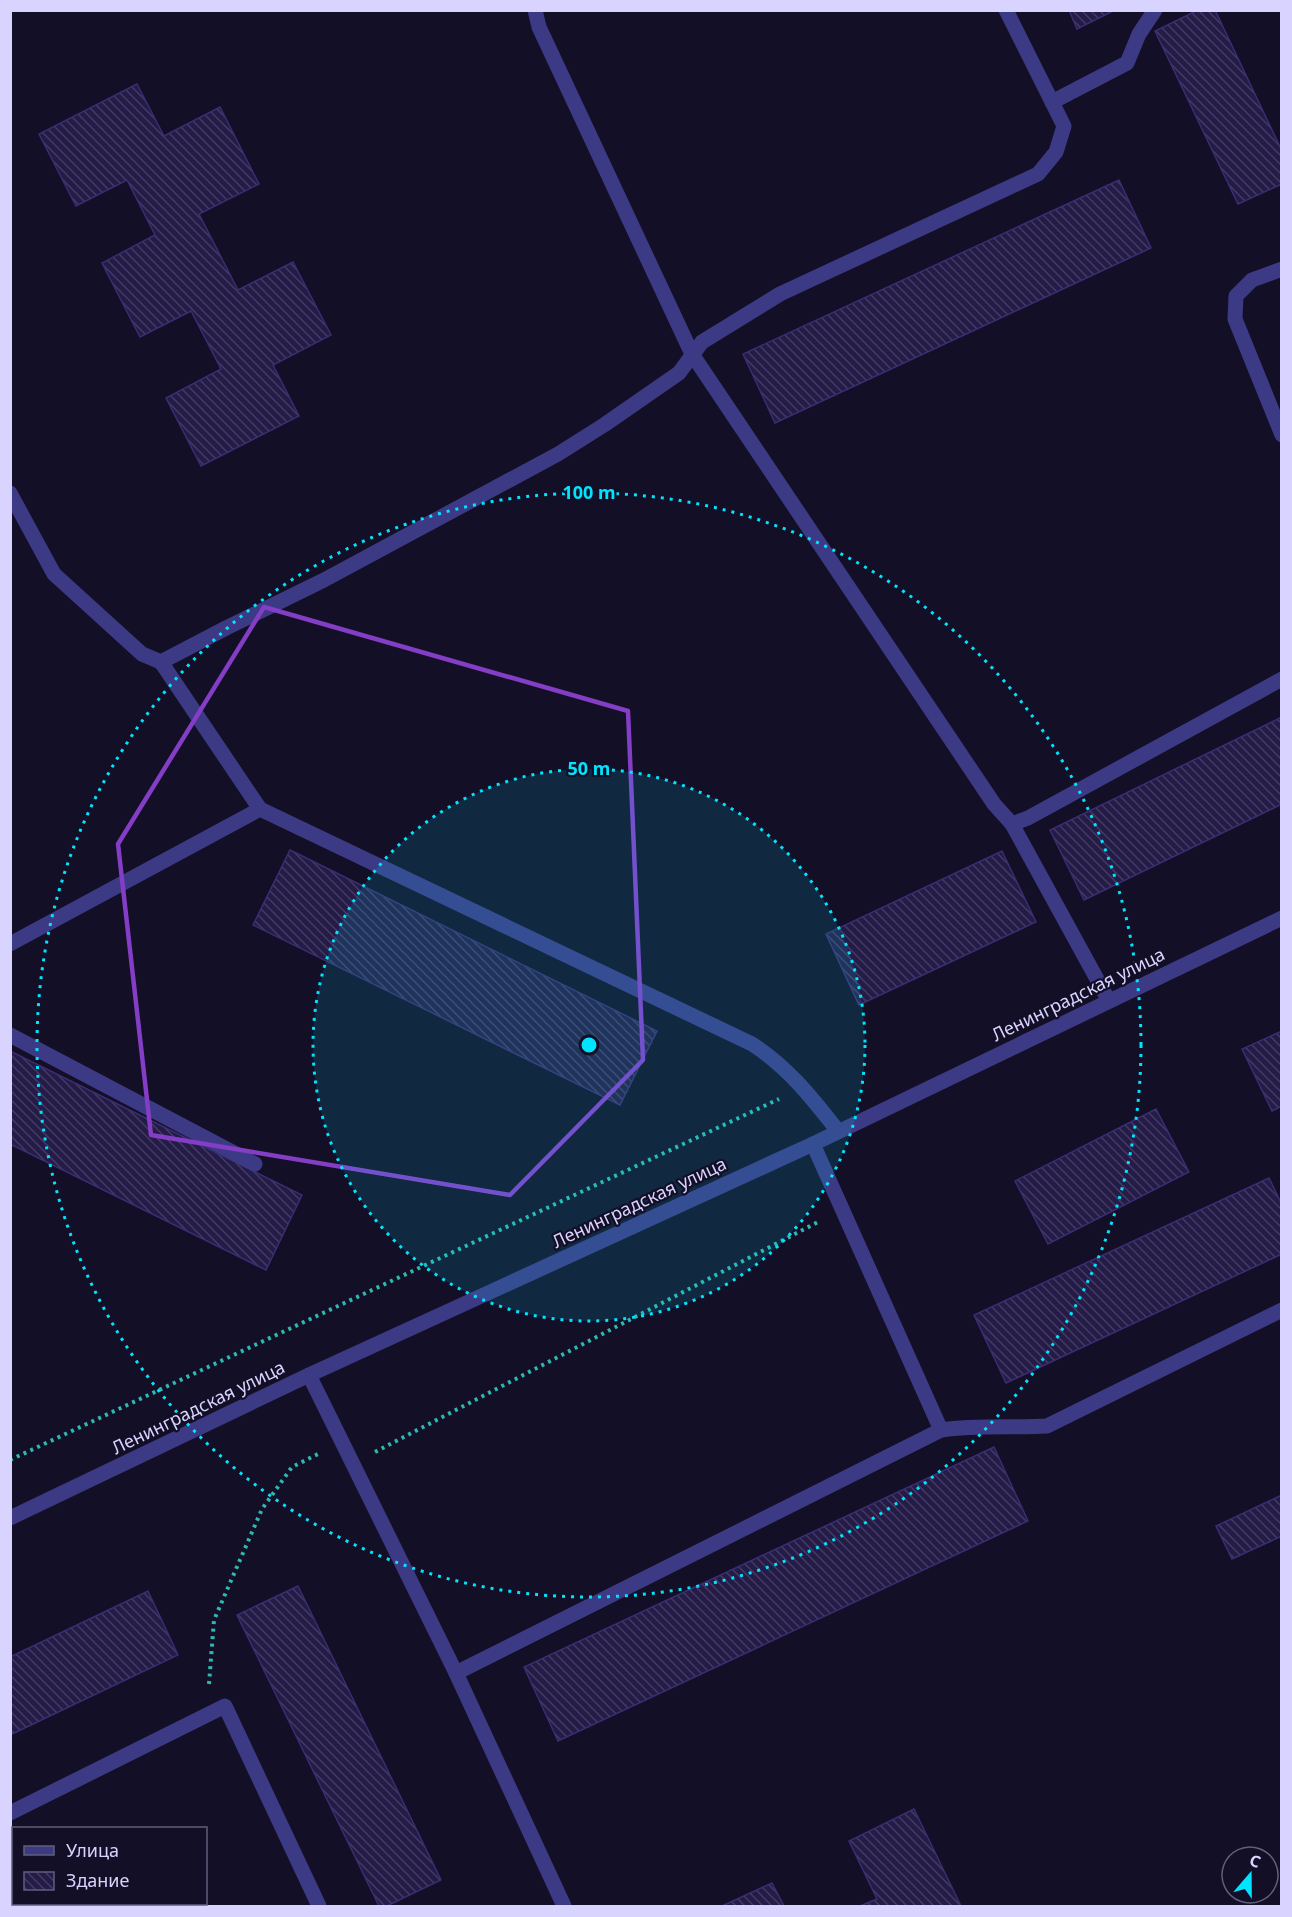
<svg xmlns="http://www.w3.org/2000/svg" width="1292" height="1917" font-family="'Noto Sans',sans-serif">
	<style>
		.building { fill: url(#building-back-hatch); stroke: #3b2d73; stroke-width: 1.5 }
		.lines { fill: none; stroke-linecap: round; stroke-linejoin: round }
		.path { stroke: #2fb8b0; stroke-width: 4; stroke-dasharray: 3 4.5; stroke-linecap: butt }
		.service { stroke: #3d3a85; stroke-width: 15 }
		.minor { stroke: #3d3a85; stroke-width: 15 }
		.marked { fill: none; stroke: #843dc5; stroke-width: 4.5; stroke-linejoin: round }
		.ring { fill: none; stroke: #00e5ff; stroke-width: 3; stroke-dasharray: 3 6 }
		.labels { text-anchor: middle; dominant-baseline: central; stroke-width: 4.5; stroke-linejoin: round; paint-order: stroke }
		.street-label { font-size: 18px; fill: #d9d4ff; stroke: #130f26 }
		.centre { fill: #00e5ff; stroke: #130f26; stroke-width: 3 }
		.ring-label { font-size: 18px; text-anchor: middle; font-weight: bold; fill: #00e5ff; stroke: #130f26; stroke-width: 4.5; stroke-linejoin: round; paint-order: stroke }
	</style>
	<defs>
		<pattern id="building-back-hatch" width="6" height="6" patternUnits="userSpaceOnUse" patternTransform="scale(1.5)"><rect width="6" height="6" fill="#241b47"/><path d="M-1 5l2 2M0 0l6 6M5-1l2 2" fill="none" stroke="#433b63"/></pattern>
	</defs>
	<rect width="100%" height="100%" fill="#130f26"/>
	<g class="building">
		<polygon points="1069,10 1115,10 1077,29"/>
		<polygon points="1198,10 1215,10 1282,151 1282,184 1238,204 1155,31"/>
		<polygon points="137,84 164,136 220,107 259,184 199,214 238,290 293,262 331,335 273,365 299,416 201,466 166,398 221,369 191,311 140,337 102,263 155,235 127,180 76,206 39,134"/>
		<polygon points="1119,180 1151,248 775,423 743,354"/>
		<polygon points="1282,717 1282,804 1084,900 1050,830"/>
		<polygon points="290,850 657,1031 620,1105 253,925"/>
		<polygon points="1002,851 1036,922 859,1005 826,934"/>
		<polygon points="1282,1031 1282,1106 1272,1111 1242,1049"/>
		<polygon points="10,1051 302,1195 266,1270 10,1144"/>
		<polygon points="1156,1109 1189,1172 1048,1244 1015,1181"/>
		<polygon points="1269,1178 1282,1205 1282,1254 1006,1383 974,1315"/>
		<polygon points="994,1447 1028,1521 558,1741 524,1667"/>
		<polygon points="1282,1495 1282,1536 1232,1559 1216,1526"/>
		<polygon points="298,1586 441,1880 387,1906 379,1906 237,1615"/>
		<polygon points="148,1591 178,1655 10,1735 10,1657"/>
		<polygon points="914,1809 961,1906 860,1906 877,1899 849,1841"/>
		<polygon points="772,1883 784,1906 722,1906"/>
	</g>
	<g class="lines">
		<g class="path">
			<polyline points="375,1452 818,1222"/>
			<polyline points="10,1460 779,1099"/>
			<polyline points="209,1684 214,1620 262,1509 292,1467 318,1454"/>
		</g>
		<g class="service">
			<polyline points="535,10 539,27 692,354 994,804 1012,824 1028,818 1282,679"/>
			<polyline points="1052,102 1127,63 1139,34 1155,10"/>
			<polyline points="1282,269 1252,280 1236,296 1235,319 1282,435"/>
			<path d="M260,809L752,1044C788,1067 812,1098 838,1131"/>
			<polyline points="1012,824 1109,1001"/>
			<polyline points="10,944 260,809 161,662 226,628 324,580 558,454 604,425 679,373 702,342 780,294 1038,174 1056,152 1064,126 1006,10"/>
			<polyline points="10,1035 255,1164"/>
			<polyline points="813,1144 941,1430"/>
			<polyline points="309,1375 456,1673 564,1906"/>
			<path d="M456,1673L941,1430C977,1425 1012,1428 1047,1426L1282,1310"/>
			<polyline points="10,1813 225,1706 319,1906"/>
			<polyline points="10,1865 14,1873"/>
			<polyline points="10,1905 14,1904"/>
		</g>
		<g class="minor">
			<polyline points="10,493 54,574 142,654 161,662"/>
			<polyline points="10,1518 309,1375 813,1144 1282,918"/>
		</g>
	</g>
	<path class="marked" d="M264,607L628,711L643,1060L510,1195L151,1135L118,844Z"/>
	<circle cx="589" cy="1045" r="276" fill="#00e5ff" fill-opacity=".12"/>
	<g class="ring">
		<circle cx="589" cy="1045" r="276"/>
		<circle cx="589" cy="1045" r="552"/>
	</g>
	<g class="labels">
		<g class="street-label">
			<text transform="translate(1078 994) rotate(-26)">Ленинградская улица</text>
			<text transform="translate(639 1202) rotate(-25)">Ленинградская улица</text>
			<text transform="translate(198 1407) rotate(-26)">Ленинградская улица</text>
		</g>
	</g>
	<circle cx="589" cy="1045" r="9" class="centre"/>
	<g class="ring-label">
		<text x="589" y="499">100 m</text>
		<text x="589" y="775">50 m</text>
	</g>
	<rect width="1292" height="1917" fill="none" stroke="#d9d4ff" stroke-width="24"/>
	<rect x="12" y="1827" width="195" height="78" fill="#130f26" stroke="#625e7d" stroke-width="1.5"/>
	<rect x="24" y="1846" width="30" height="9" fill="#3d3a85" stroke="#625e7d" stroke-width="1.5"/>
	<text x="66" y="1857" font-size="18" fill="#d9d4ff">Улица</text>
	<rect x="24" y="1872" width="30" height="18" fill="url(#building-back-hatch)" stroke="#625e7d" stroke-width="1.5"/>
	<text x="66" y="1887" font-size="18" fill="#d9d4ff">Здание</text>
	<g transform="translate(1250 1875) rotate(20)"><circle r="28" fill="#130f26" stroke="#625e7d" stroke-width="1.5"/>
	<path d="M0-4.5L10 22L0 15L-10 22Z" fill="#00e5ff"/>
	<text y="-9" font-size="16" font-weight="bold" text-anchor="middle" fill="#d9d4ff">С</text>
	</g>
</svg>
